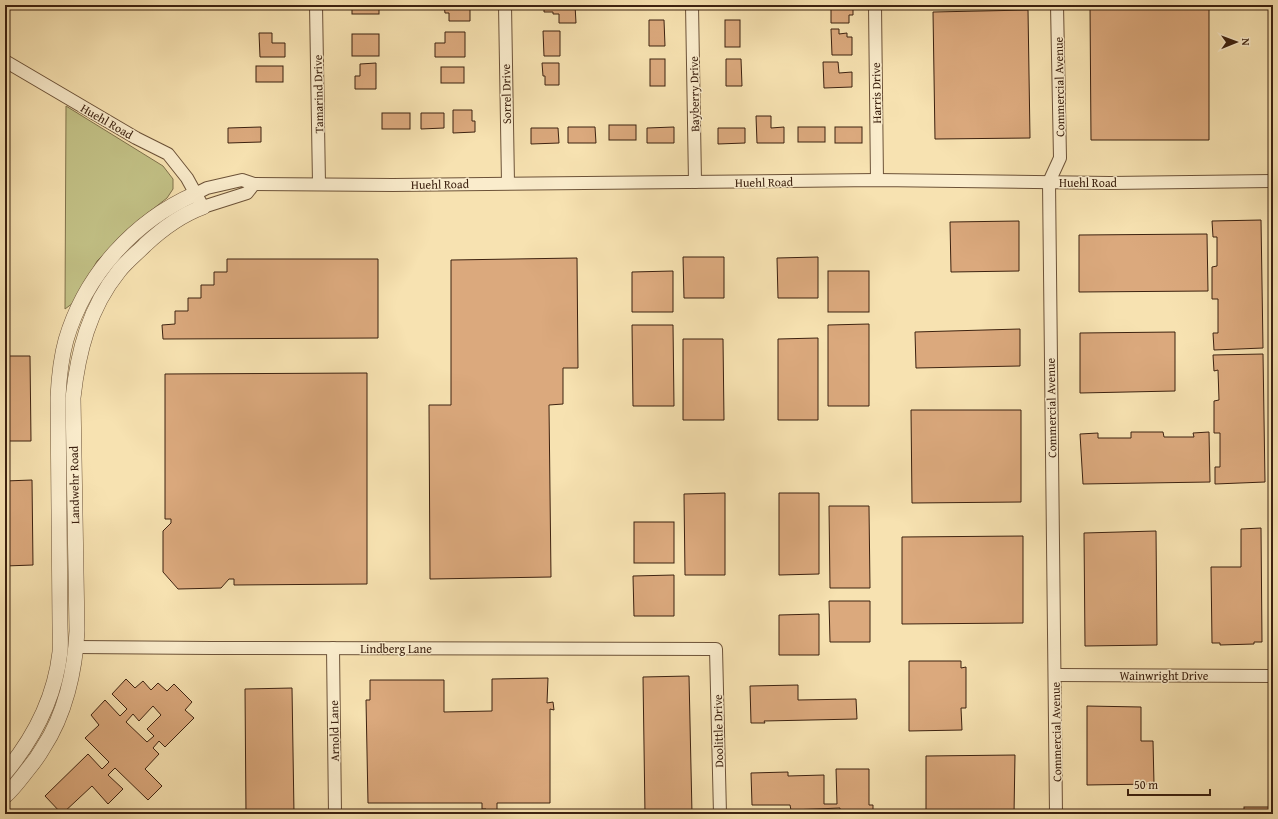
<svg xmlns="http://www.w3.org/2000/svg" width="1278" height="819" font-family="'Gentium Book Plus',serif">
	<style>
		.green { fill: #c3c287; stroke: #80724c }
		.building { fill: #dba97d; stroke: #3d2210; fill-rule: evenodd }
		.lines { fill: none; stroke-linecap: round; stroke-linejoin: round }
		.minor-casing { stroke: #6c5238; stroke-width: 14 }
		.tertiary-casing { stroke: #6c5238; stroke-width: 16 }
		.minor { stroke: #faeccc; stroke-width: 12 }
		.tertiary { stroke: #faeccc; stroke-width: 15 }
		.labels { text-anchor: middle; dominant-baseline: central; stroke-width: 3; stroke-linejoin: round; paint-order: stroke }
		.street-label { font-size: 12px; fill: #3d2210; stroke: #faeccc }
	</style>
	<rect width="100%" height="100%" fill="#f7e2b1"/>
	<filter id="stains"><feTurbulence type="fractalNoise" baseFrequency=".005" numOctaves="4"/><feColorMatrix values="0 0 0 0 .2 0 0 0 0 .09 0 0 0 0 .02 0 0 0 .5 -.17"/></filter>
	<radialGradient id="worn" r=".72"><stop offset=".6" stop-color="#630" stop-opacity="0"/><stop offset="1" stop-color="#630" stop-opacity=".3"/></radialGradient>
	<polygon class="green" points="66,106 163,166 173,179 173,189 167,198 135,223 97,261 77,300 65,309"/>
	<g class="building">
		<rect x="352" y="5" width="27" height="9"/>
		<polygon points="444,5 470,5 470,21 449,21 449,13 445,13"/>
		<polygon points="544,5 575,5 576,23 559,23 559,14 553,14 553,12 544,12"/>
		<rect x="729" y="5" width="15" height="3"/>
		<polygon points="831,5 853,5 853,15 849,15 849,23 831,23"/>
		<polygon points="1090,5 1209,5 1209,140 1091,140"/>
		<polygon points="1028,10 1030,138 935,139 933,12"/>
		<polygon points="649,20 664,20 665,46 649,46"/>
		<rect x="725" y="20" width="15" height="27"/>
		<polygon points="831,29 839,29 839,34 847,33 847,37 852,37 852,55 832,55"/>
		<polygon points="543,31 560,31 560,56 544,56"/>
		<polygon points="445,32 465,32 465,57 435,57 435,43 445,43"/>
		<polygon points="259,33 272,33 272,43 285,43 285,57 260,57"/>
		<rect x="352" y="34" width="27" height="22"/>
		<rect x="650" y="59" width="15" height="27"/>
		<polygon points="726,59 741,59 742,86 726,86"/>
		<polygon points="823,62 838,62 839,73 852,72 852,87 824,88"/>
		<polygon points="376,63 376,89 355,89 355,76 360,76 360,64"/>
		<polygon points="542,63 559,63 559,85 545,85 545,76 543,76"/>
		<rect x="256" y="66" width="27" height="16"/>
		<rect x="441" y="67" width="23" height="16"/>
		<polygon points="453,110 472,110 472,121 475,121 475,132 453,133"/>
		<rect x="382" y="113" width="28" height="16"/>
		<polygon points="421,113 444,113 444,128 421,129"/>
		<polygon points="756,116 771,116 771,128 784,127 784,143 757,143"/>
		<rect x="609" y="125" width="27" height="15"/>
		<polygon points="261,127 261,142 228,143 228,128"/>
		<polygon points="568,127 595,127 596,143 568,143"/>
		<polygon points="674,127 674,143 647,143 647,128"/>
		<rect x="798" y="127" width="27" height="15"/>
		<rect x="835" y="127" width="27" height="16"/>
		<polygon points="531,128 558,128 559,143 531,144"/>
		<polygon points="718,128 745,128 745,143 718,144"/>
		<polygon points="1261,220 1263,348 1214,350 1213,333 1218,333 1218,299 1212,299 1212,267 1217,266 1217,237 1213,237 1212,221"/>
		<polygon points="1019,221 1019,271 951,272 950,222"/>
		<polygon points="1207,234 1208,291 1079,292 1079,235"/>
		<polygon points="683,257 724,257 724,298 684,298"/>
		<polygon points="818,257 818,298 778,298 777,258"/>
		<polygon points="577,258 578,368 563,368 563,404 549,405 551,577 430,579 429,405 451,405 451,260"/>
		<polygon points="227,259 378,259 378,338 163,339 162,325 175,324 175,311 188,311 188,298 201,298 201,285 214,285 214,272 227,272"/>
		<polygon points="673,271 673,312 632,312 632,272"/>
		<rect x="828" y="271" width="41" height="41"/>
		<polygon points="869,324 869,406 828,406 828,325"/>
		<polygon points="632,325 673,325 674,406 633,406"/>
		<polygon points="1020,329 1020,366 916,368 915,332"/>
		<polygon points="1175,332 1175,391 1080,393 1080,333"/>
		<polygon points="818,338 818,420 778,420 778,339"/>
		<polygon points="683,339 723,339 724,420 683,420"/>
		<polygon points="1263,354 1265,482 1215,484 1215,467 1220,467 1220,433 1214,433 1214,401 1219,400 1218,370 1214,371 1213,355"/>
		<polygon points="5,356 30,356 31,441 5,441"/>
		<polygon points="367,373 367,584 234,585 234,579 229,579 221,588 178,589 163,572 163,531 171,523 171,519 165,519 165,374"/>
		<polygon points="911,410 1021,410 1021,502 912,503"/>
		<polygon points="1131,432 1163,432 1164,437 1194,437 1193,433 1209,432 1210,482 1083,484 1080,434 1098,433 1098,438 1131,438"/>
		<polygon points="32,480 33,565 5,566 5,481"/>
		<polygon points="725,493 725,575 685,575 684,494"/>
		<polygon points="779,493 819,493 819,574 779,575"/>
		<polygon points="829,506 869,506 870,588 830,588"/>
		<rect x="634" y="522" width="40" height="41"/>
		<polygon points="1261,528 1262,642 1254,642 1254,644 1220,645 1220,643 1212,643 1211,567 1241,567 1241,529"/>
		<polygon points="1156,531 1157,645 1085,646 1084,533"/>
		<polygon points="1023,536 1023,623 902,624 902,537"/>
		<polygon points="674,575 674,616 634,616 633,576"/>
		<polygon points="829,601 870,601 870,642 830,642"/>
		<polygon points="819,614 819,655 779,655 779,615"/>
		<polygon points="909,661 961,661 961,668 966,667 966,708 961,708 962,730 909,731"/>
		<polygon points="689,676 692,814 645,814 643,677"/>
		<polygon points="548,678 547,703 553,702 554,710 550,709 550,803 497,803 497,814 486,814 486,809 482,809 482,803 368,803 366,700 370,700 370,680 444,680 444,712 492,711 492,679"/>
		<path d="M126,679L135,688L143,681L151,690L158,683L167,691L174,684L192,702L185,710L194,718L165,747L159,741L153,748L159,754L145,769L162,786L148,800L115,768L108,775L123,789L108,804L92,786L62,814L45,796L88,754L102,769L109,762L85,738L99,725L91,715L105,700L120,716L127,709L112,694ZM153,706L161,715L147,729L154,736L147,742L126,722L133,714L139,721Z"/>
		<polygon points="798,685 798,700 856,699 857,719 764,721 765,723 751,723 750,686"/>
		<polygon points="292,688 294,814 246,814 245,689"/>
		<polygon points="1087,706 1141,707 1141,741 1153,741 1154,784 1087,785"/>
		<polygon points="1015,755 1014,814 926,814 926,756"/>
		<polygon points="836,769 869,769 869,805 873,805 873,814 840,814 840,808 791,810 790,805 752,805 751,773 788,772 788,776 824,775 824,804 837,804"/>
		<rect x="1244" y="807" width="29" height="7"/>
		<rect x="1100" y="812" width="106" height="2"/>
	</g>
	<g class="lines">
		<g class="minor-casing">
			<g id="minor">
				<polyline points="316,5 319,184"/>
				<polyline points="505,5 508,183"/>
				<polyline points="692,5 695,182"/>
				<polyline points="875,5 877,180"/>
				<polyline points="5,61 136,138 168,154 187,178 203,207 247,193 254,184 242,180 207,188 195,194"/>
				<polyline points="254,184 393,185 877,180 1110,183 1273,181"/>
				<polyline points="76,647 212,648 716,649 720,814"/>
				<polyline points="333,648 335,814"/>
				<polyline points="1055,675 1273,676"/>
				<polyline points="1056,814 1049,182 1060,158 1057,5"/>
			</g>
		</g>
		<g class="tertiary-casing">
			<g id="tertiary">
				<path d="M5,773C34,738 55,697 60,652C61,643 60,633 60,624L58,397C59,377 61,358 66,340C85,275 134,221 195,194"/>
				<path d="M5,796C14,788 21,778 29,768C34,762 39,755 43,748C65,715 75,671 77,631L73,398C78,352 89,308 119,271C126,262 136,254 145,245C161,230 181,215 203,207"/>
			</g>
		</g>
		<use href="#minor" class="minor"/>
		<use href="#tertiary" class="tertiary"/>
	</g>
	<g class="labels">
		<g class="street-label">
			<text transform="translate(1059 87) rotate(-91)">Commercial Avenue</text>
			<text transform="translate(876 93) rotate(-91)">Harris Drive</text>
			<text transform="translate(318 94) rotate(-91)">Tamarind Drive</text>
			<text transform="translate(506 94) rotate(-91)">Sorrel Drive</text>
			<text transform="translate(694 94) rotate(-91)">Bayberry Drive</text>
			<text transform="translate(107 121) rotate(30)">Huehl Road</text>
			<text transform="translate(764 182) rotate(-1)">Huehl Road</text>
			<text x="1088" y="182">Huehl Road</text>
			<text transform="translate(440 184) rotate(-1)">Huehl Road</text>
			<text transform="translate(1051 408) rotate(-91)">Commercial Avenue</text>
			<text transform="translate(74 485) rotate(-91)">Landwehr Road</text>
			<text x="396" y="648">Lindberg Lane</text>
			<text x="1164" y="675">Wainwright Drive</text>
			<text transform="translate(334 731) rotate(-91)">Arnold Lane</text>
			<text transform="translate(718 731) rotate(-91)">Doolittle Drive</text>
			<text transform="translate(1056 732) rotate(-91)">Commercial Avenue</text>
		</g>
	</g>
	<rect width="1278" height="819" fill="none" stroke="#f7e2b1" stroke-width="20"/>
	<rect x="6" y="6" width="1266" height="807" fill="none" stroke="#3d2210" stroke-width="2"/>
	<rect x="10" y="10" width="1258" height="799" fill="none" stroke="#3d2210"/>
	<g transform="translate(1236 42) rotate(89)" stroke="#faeccc" stroke-width="3" paint-order="stroke">
	<path d="M0-3L7 15L0 10L-7 15Z" fill="#3d2210"/>
	<text y="-6" font-size="11" font-weight="bold" text-anchor="middle" fill="#3d2210">N</text>
	</g>
	<path d="M1128 789v6h82v-6" fill="none" stroke="#3d2210" stroke-width="2"/>
	<text x="1134" y="789" font-size="12" fill="#3d2210" stroke="#faeccc" stroke-width="3" paint-order="stroke">50 m</text>
	<rect width="100%" height="100%" filter="url(#stains)"/>
	<rect width="100%" height="100%" fill="url(#worn)"/>
</svg>
